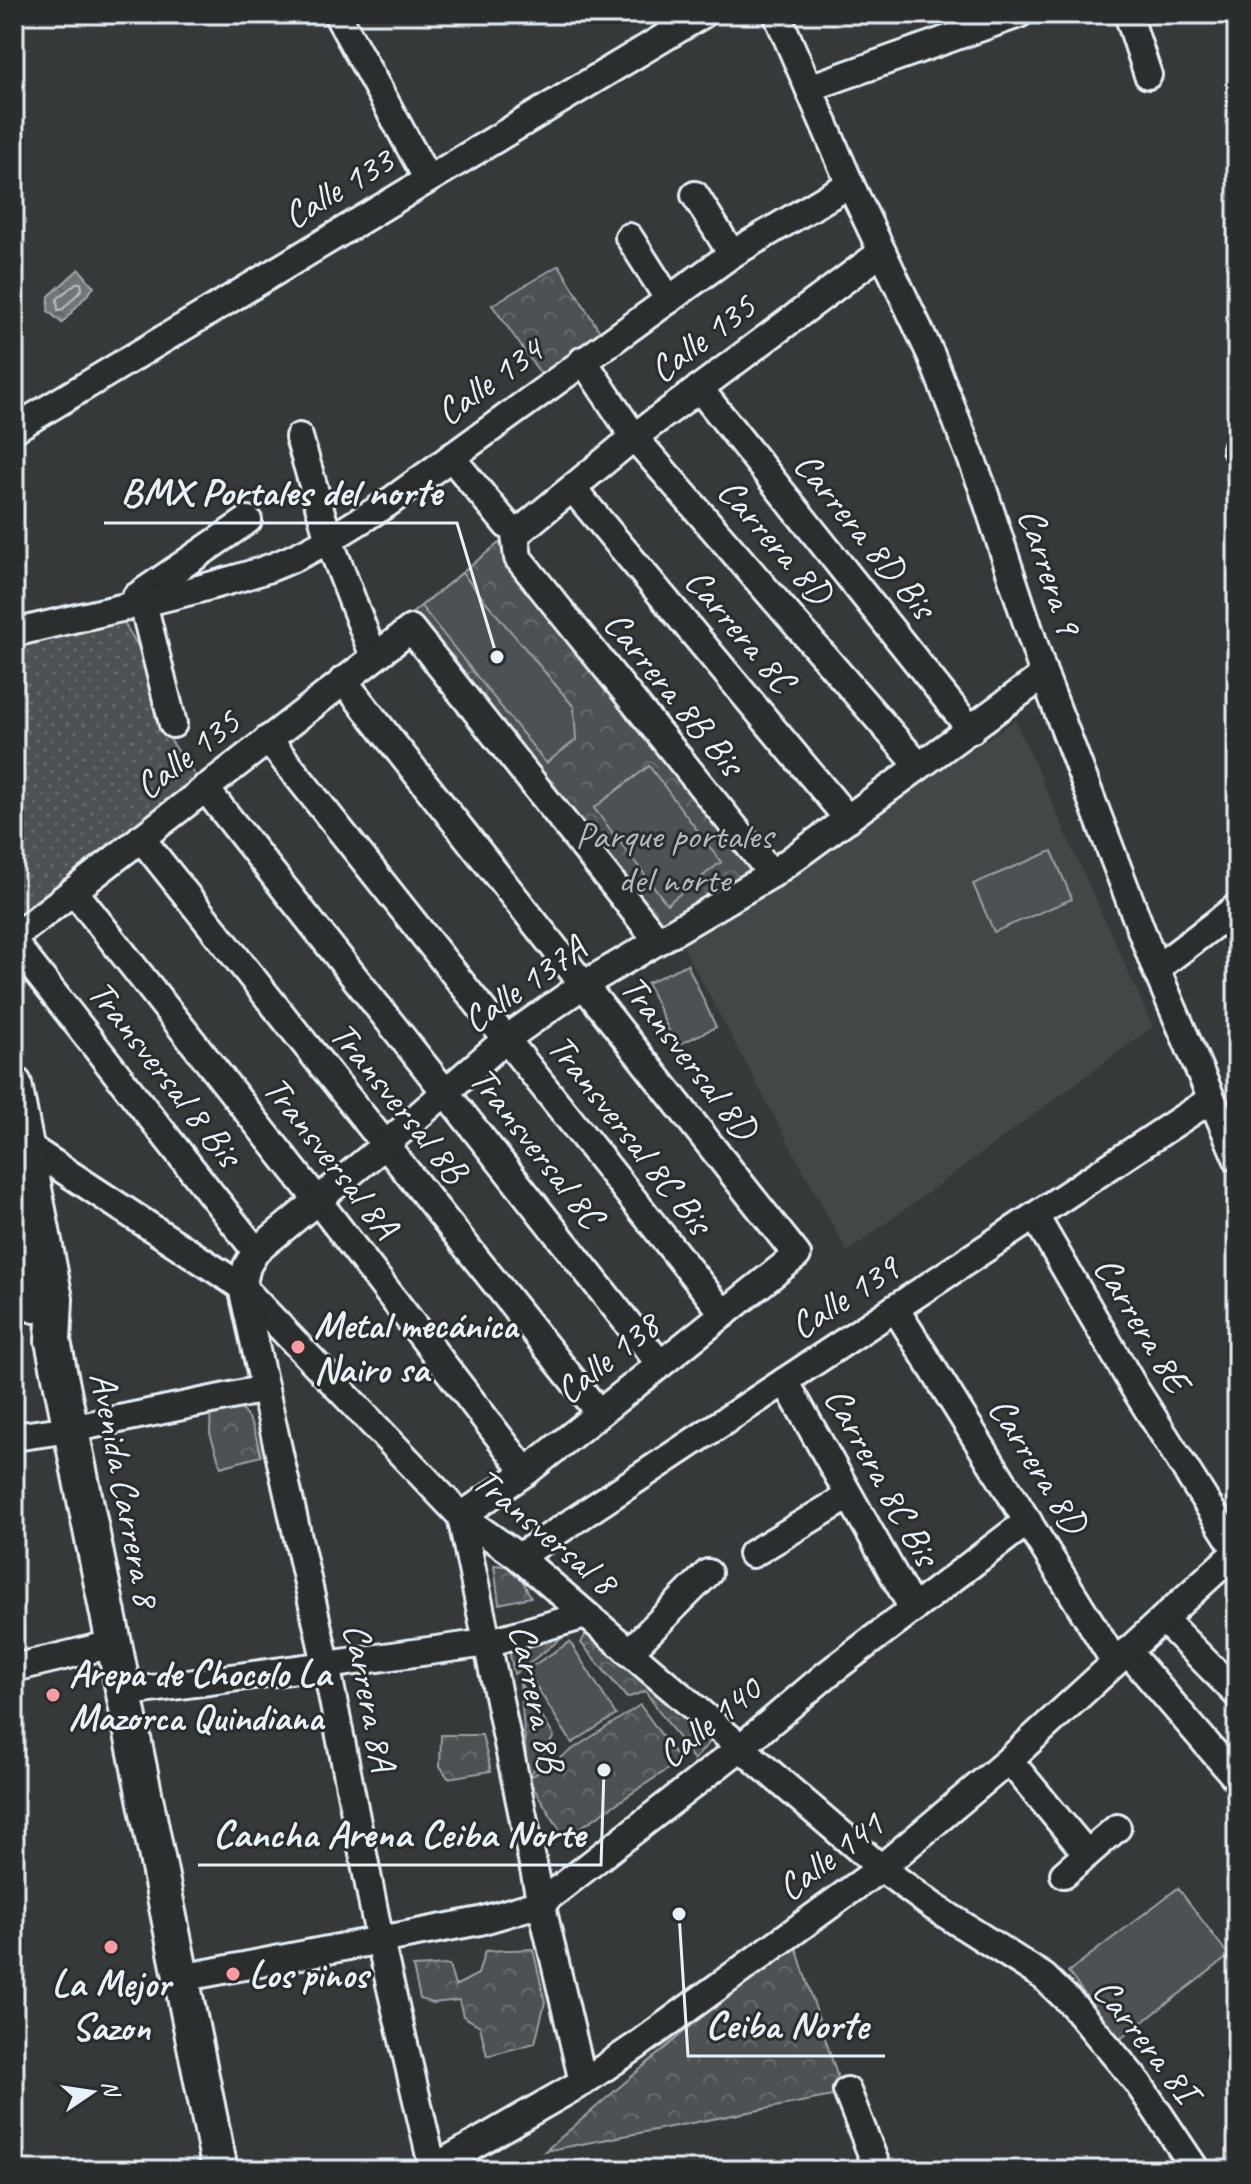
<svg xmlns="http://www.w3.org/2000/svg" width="1251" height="2184" font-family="Caveat,sans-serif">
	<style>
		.built { fill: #424647 }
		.grass { fill: url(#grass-dots); stroke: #9aa1a5; stroke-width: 2 }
		.forest { fill: url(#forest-crowns); stroke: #9aa1a5; stroke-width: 2 }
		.pitch { fill: #4d5152; stroke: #9aa1a5; stroke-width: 2 }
		.water { fill: url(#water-ripples); stroke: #a0a7ac; stroke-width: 2 }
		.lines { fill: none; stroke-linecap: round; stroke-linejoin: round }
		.shore { stroke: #b8bfc5; stroke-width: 2 }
		.minor-casing { stroke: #e8f1f8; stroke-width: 32 }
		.major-casing { stroke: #e8f1f8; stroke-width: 40 }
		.minor { stroke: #2a2d2e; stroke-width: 26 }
		.major { stroke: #2a2d2e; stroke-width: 34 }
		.poi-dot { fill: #ff9aa2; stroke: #2a2d2e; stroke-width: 3 }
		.labels { text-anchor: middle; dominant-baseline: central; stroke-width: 6; stroke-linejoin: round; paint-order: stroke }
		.street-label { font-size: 38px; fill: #e8f1f8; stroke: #2a2d2e }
		.park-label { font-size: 38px; fill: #b2b9be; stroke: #2a2d2e }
		.poi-label { font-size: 38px; font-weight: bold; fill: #e8f1f8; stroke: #2a2d2e; text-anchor: start }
		.leader { fill: none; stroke: #e8f1f8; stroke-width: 3 }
		.callout-dot { fill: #e8f1f8; stroke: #2a2d2e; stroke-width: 3 }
		.callout-label { font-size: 40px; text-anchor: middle; font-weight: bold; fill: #e8f1f8; stroke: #2a2d2e; stroke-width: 6; stroke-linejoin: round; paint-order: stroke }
	</style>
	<defs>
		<pattern id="grass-dots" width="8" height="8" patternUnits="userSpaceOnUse" patternTransform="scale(2)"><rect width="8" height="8" fill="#4d5152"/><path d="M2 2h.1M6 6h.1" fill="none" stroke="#676a6c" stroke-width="1.8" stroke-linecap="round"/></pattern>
		<pattern id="forest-crowns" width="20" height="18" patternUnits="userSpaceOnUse" patternTransform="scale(2)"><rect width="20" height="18" fill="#4d5152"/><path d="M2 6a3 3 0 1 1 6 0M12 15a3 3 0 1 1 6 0" fill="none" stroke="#676a6c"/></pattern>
		<pattern id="water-ripples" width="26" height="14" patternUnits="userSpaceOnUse" patternTransform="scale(2)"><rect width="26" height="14" fill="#707579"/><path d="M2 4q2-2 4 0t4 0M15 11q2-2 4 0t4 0" fill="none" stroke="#5b5e62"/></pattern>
	</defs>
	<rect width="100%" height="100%" fill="#35393a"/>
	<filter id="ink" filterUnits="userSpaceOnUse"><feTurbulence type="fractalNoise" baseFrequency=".0125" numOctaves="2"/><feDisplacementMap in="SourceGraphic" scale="16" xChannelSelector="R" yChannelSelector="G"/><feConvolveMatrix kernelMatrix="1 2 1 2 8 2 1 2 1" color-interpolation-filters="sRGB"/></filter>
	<g filter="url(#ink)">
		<polygon class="built" points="1015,720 1153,1027 847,1252 681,943"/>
		<polygon class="grass" points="120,616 164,690 159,723 200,783 14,926 14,646"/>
		<g class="forest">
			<polygon points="559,265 600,332 543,377 492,305"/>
			<polygon points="499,543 767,876 690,918 650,925 406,618"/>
			<path d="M231,1399C252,1418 255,1429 261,1456L221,1467L210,1433L211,1403Z"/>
			<polygon points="494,1565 515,1567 531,1597 499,1604"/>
			<polygon points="581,1624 514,1674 508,1645"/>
			<polygon points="587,1631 696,1722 711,1741 694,1760 645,1691 627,1698 581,1643"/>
			<polygon points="520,1683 554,1736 529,1778 640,1705 680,1761 565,1838 528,1779"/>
			<polygon points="441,1735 482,1735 491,1771 448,1778 440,1766"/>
			<polygon points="793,1938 843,2094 545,2151"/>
			<polygon points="533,1949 545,2002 535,2043 487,2056 480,2026 463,2016 459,2000 433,2003 420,1999 413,1967 449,1965 455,1986 478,1974 485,1951"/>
		</g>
		<g class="pitch">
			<polygon points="462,573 574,707 576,740 546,763 421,606"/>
			<polygon points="649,766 721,862 667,904 594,808"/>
			<polygon points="1052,851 1072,899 994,932 973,884"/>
			<polygon points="687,964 716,1027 676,1046 647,983"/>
			<polygon points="570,1642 616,1715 572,1743 526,1670"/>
			<polygon points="1178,1888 1229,1956 1119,2040 1068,1972"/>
		</g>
		<polygon class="water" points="79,269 94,287 62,323 48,311 49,296"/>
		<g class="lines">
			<polygon class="shore" points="76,283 81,283 82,289 63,309 58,310 57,299"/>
			<g class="minor-casing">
				<g id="minor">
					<polyline points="337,14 427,178"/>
					<polyline points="777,14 850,184 931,355 982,486 1044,675 1156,969 1237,1158"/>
					<polyline points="1128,14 1148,75"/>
					<polyline points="809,88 1019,14"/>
					<polyline points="695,195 732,254"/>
					<polyline points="629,237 669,300"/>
					<polyline points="583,360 634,437 919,766"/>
					<polyline points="699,388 971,730"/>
					<polyline points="14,429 703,14"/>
					<polyline points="299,437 329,540 369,644"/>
					<polyline points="1236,449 1237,451"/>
					<polyline points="451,457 507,525"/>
					<polyline points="573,489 848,819"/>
					<polyline points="136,597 248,520"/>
					<polyline points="143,603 173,724"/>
					<path d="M14,633C95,613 178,597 258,572C305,557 347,529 388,503L732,254L850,184"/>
					<polyline points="343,680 797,1255 526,1472 461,1516 541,1903 583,2082"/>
					<polyline points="268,739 724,1314"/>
					<polyline points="205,788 660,1364"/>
					<polyline points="141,838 599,1413"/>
					<polyline points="772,874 518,558 515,535 634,437 882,252"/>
					<polyline points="74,891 318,1201 526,1472"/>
					<polyline points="14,937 411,629 658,941"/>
					<polyline points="14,943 256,1251"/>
					<polyline points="1156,969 1237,907"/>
					<polyline points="27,1146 242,1287 461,1516 519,1557 881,1868 934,1907 1044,1977 1073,2005 1138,2083 1196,2170"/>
					<polyline points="1035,1216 1135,1389 1237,1551"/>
					<polyline points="895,1308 1115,1662"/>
					<polyline points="785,1381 913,1609"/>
					<polyline points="14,1437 71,1429 265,1389"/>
					<polyline points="752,1554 849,1496"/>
					<polyline points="519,1557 1210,1100"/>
					<polyline points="1163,1619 1237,1694"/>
					<polyline points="1127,1651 1237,1779"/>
					<polyline points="629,1652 708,1573"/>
					<polyline points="14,1668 113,1644"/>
					<polyline points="122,1693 487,1643 586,1615"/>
					<polyline points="1009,1760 1087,1854"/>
					<polyline points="1064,1874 1117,1828"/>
					<polyline points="181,1978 480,1921 541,1903 740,1748 826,1675 1028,1521"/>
					<polyline points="847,2091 878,2170"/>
					<polyline points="433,2169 380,1941 326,1664 242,1287 247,1266 256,1251 385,1145 506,1039 583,985 772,874 1044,675"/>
					<polyline points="430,2170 583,2082 635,2047 881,1868 1009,1760 1237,1551"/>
				</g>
			</g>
			<g class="major-casing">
				<g id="major">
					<polyline points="14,1084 55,1299 53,1341 220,2170"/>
					<polyline points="14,1214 35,1305"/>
				</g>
			</g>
			<use href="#minor" class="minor"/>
			<use href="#major" class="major"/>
		</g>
	</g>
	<g class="poi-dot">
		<circle cx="298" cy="1347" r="8"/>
		<circle cx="53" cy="1695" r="8"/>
		<circle cx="111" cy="1947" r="8"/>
		<circle cx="233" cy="1974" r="8"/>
	</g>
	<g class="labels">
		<g class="street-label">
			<text transform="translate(338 188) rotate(-31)">Calle 133</text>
			<text transform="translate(702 338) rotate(-37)">Calle 135</text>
			<text transform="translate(489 381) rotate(-36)">Calle 134</text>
			<text transform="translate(865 535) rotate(51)">Carrera 8D Bis</text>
			<text transform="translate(775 541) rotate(49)">Carrera 8D</text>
			<text transform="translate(1050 571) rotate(72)">Carrera 9</text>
			<text transform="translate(740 630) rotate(50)">Carrera 8C</text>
			<text transform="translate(674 693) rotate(51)">Carrera 8B Bis</text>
			<text transform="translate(187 754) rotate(-38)">Calle 135</text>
			<text transform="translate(524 984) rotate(-35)">Calle 137A</text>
			<text transform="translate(689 1057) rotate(52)">Transversal 8D</text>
			<text transform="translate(165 1073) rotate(52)">Transversal 8 Bis</text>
			<text transform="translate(399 1102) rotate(51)">Transversal 8B</text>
			<text transform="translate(630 1134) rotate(52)">Transversal 8C Bis</text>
			<text transform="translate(537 1147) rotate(52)">Transversal 8C</text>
			<text transform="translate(331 1157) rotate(52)">Transversal 8A</text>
			<text transform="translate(844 1297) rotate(-33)">Calle 139</text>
			<text transform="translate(1142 1324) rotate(59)">Carrera 8E</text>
			<text transform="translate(607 1358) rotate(-39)">Calle 138</text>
			<text transform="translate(1038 1465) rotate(58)">Carrera 8D</text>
			<text transform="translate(882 1476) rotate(61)">Carrera 8C Bis</text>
			<text transform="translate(125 1489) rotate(79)">Avenida Carrera 8</text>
			<text transform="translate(545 1531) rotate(40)">Transversal 8</text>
			<text transform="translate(370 1697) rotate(79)">Carrera 8A</text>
			<text transform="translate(537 1698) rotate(78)">Carrera 8B</text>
			<text transform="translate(709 1722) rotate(-39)">Calle 140</text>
			<text transform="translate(830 1856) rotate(-37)">Calle 141</text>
			<text transform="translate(1146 2040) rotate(52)">Carrera 8I</text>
		</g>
		<g class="park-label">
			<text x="674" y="835">Parque portales<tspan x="674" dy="44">del norte</tspan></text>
		</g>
		<g class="poi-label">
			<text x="314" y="1325">Metal mecánica<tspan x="314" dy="44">Nairo sa</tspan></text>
			<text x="69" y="1673">Arepa de Chocolo La<tspan x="69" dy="44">Mazorca Quindiana</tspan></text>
			<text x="249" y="1974">Los pinos</text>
			<text x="111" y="1983" text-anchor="middle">La Mejor<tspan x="111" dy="44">Sazon</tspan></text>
		</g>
	</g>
	<path class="leader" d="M497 657L457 523H104M604 1770L601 1865H198M679 1914L688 2056H885"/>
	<g class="callout-dot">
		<circle cx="497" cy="657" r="8"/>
		<circle cx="604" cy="1770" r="8"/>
		<circle cx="679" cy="1914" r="8"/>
	</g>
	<g class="callout-label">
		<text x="281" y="505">BMX Portales del norte</text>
		<text x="399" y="1847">Cancha Arena Ceiba Norte</text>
		<text x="787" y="2038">Ceiba Norte</text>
	</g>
	<rect width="1251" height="2184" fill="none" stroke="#2a2d2e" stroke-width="48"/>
	<rect x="24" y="24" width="1203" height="2136" fill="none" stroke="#e8f1f8" stroke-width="3" filter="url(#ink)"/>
	<g transform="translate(92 2092) rotate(77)" stroke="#2a2d2e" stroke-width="6" paint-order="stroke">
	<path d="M0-6L14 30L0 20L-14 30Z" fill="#e8f1f8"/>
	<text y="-12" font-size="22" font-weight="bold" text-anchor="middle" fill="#e8f1f8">N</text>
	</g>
</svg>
